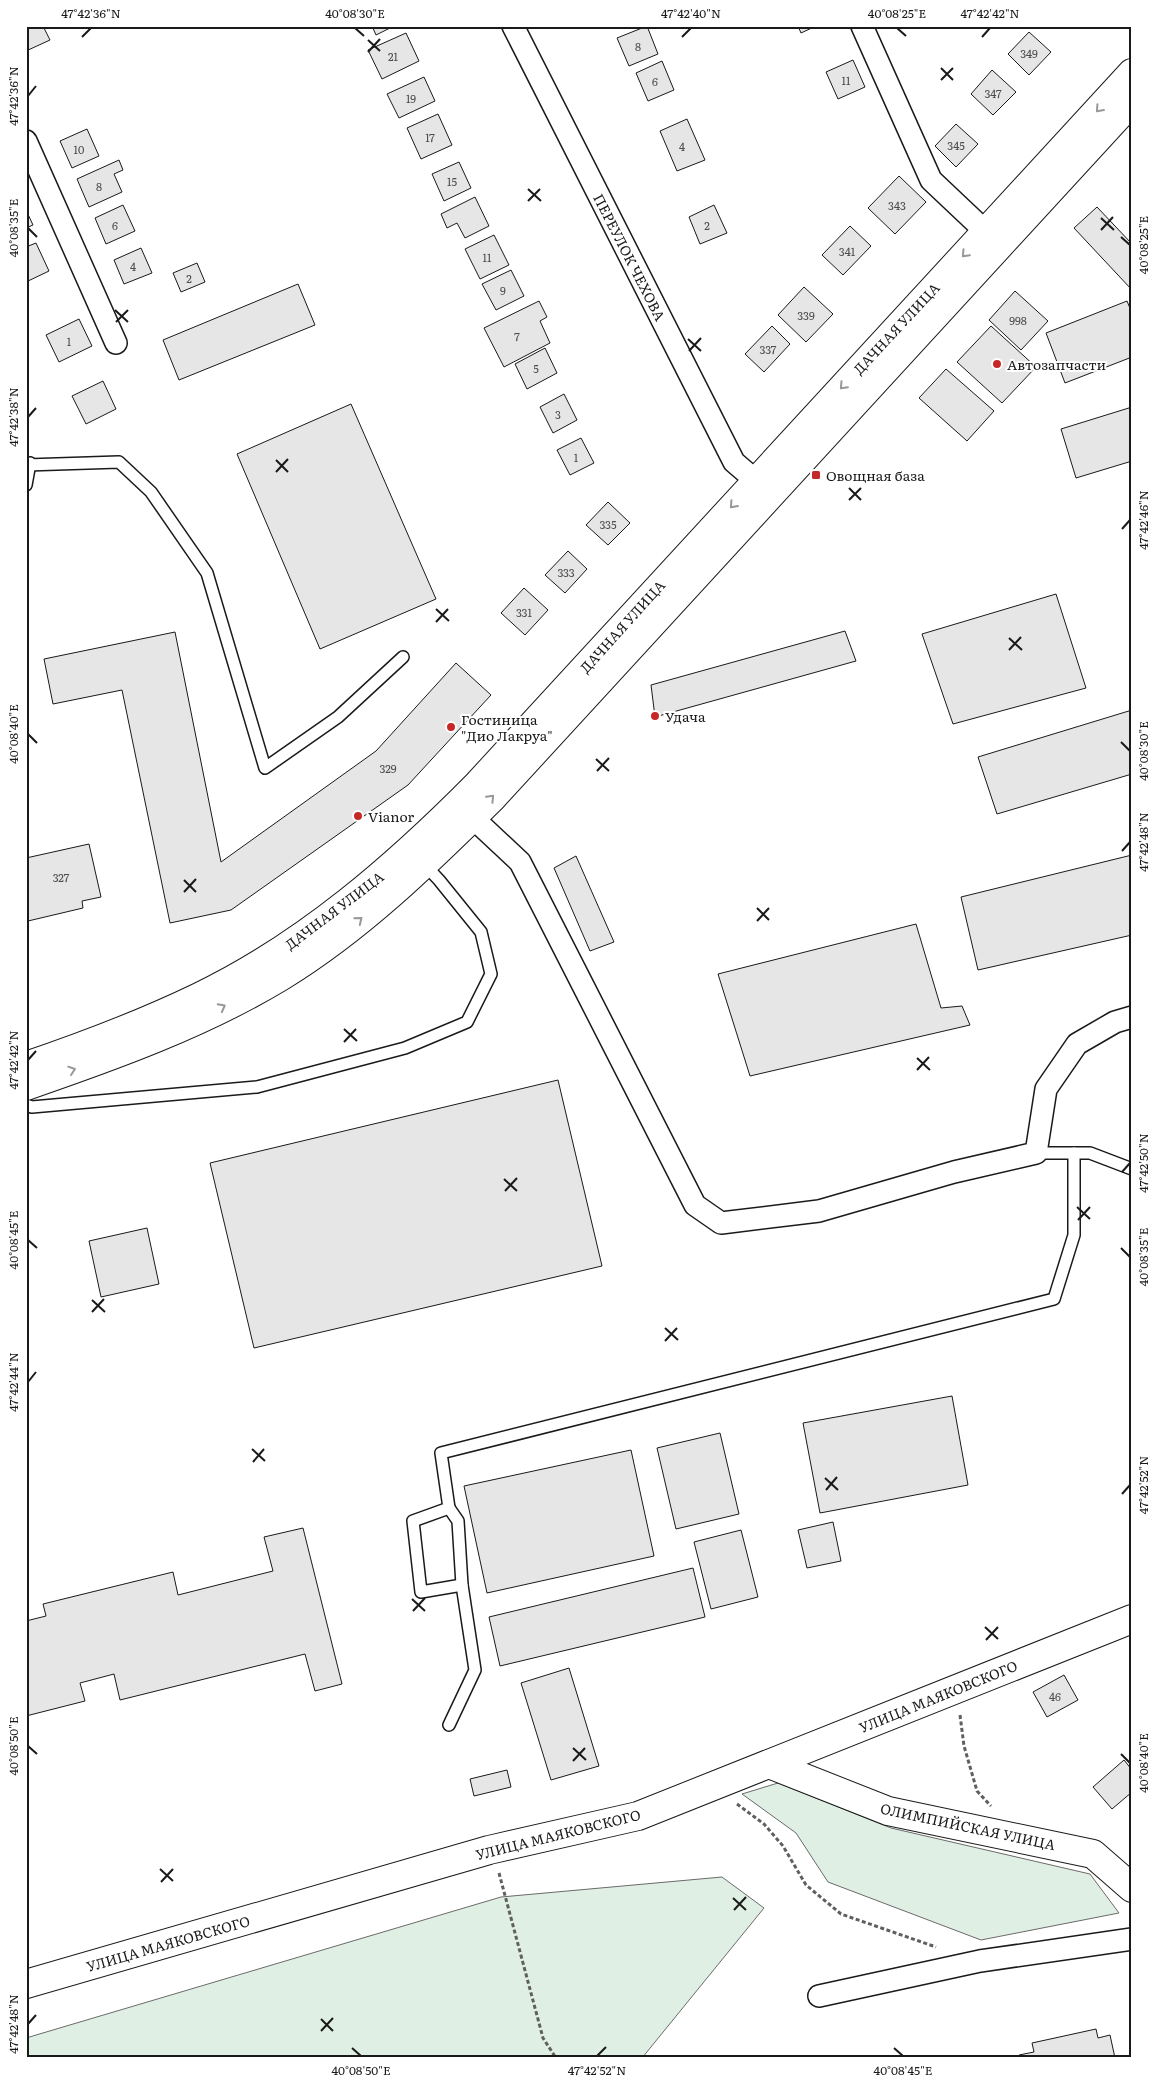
<svg xmlns="http://www.w3.org/2000/svg" width="1158" height="2084" font-family="Literata,serif">
	<style>
		.green { fill: #e0efe3; stroke: #6a6a6a }
		.building { fill: #e6e6e6; stroke: #1a1a1a }
		.lines { fill: none; stroke-linecap: round; stroke-linejoin: round }
		.lane-casing { stroke: #1a1a1a; stroke-width: 14 }
		.street-casing { stroke: #1a1a1a; stroke-width: 24 }
		.secondary-casing { stroke: #1a1a1a; stroke-width: 30 }
		.primary-casing { stroke: #1a1a1a; stroke-width: 30 }
		.path { stroke: #5f5f5f; stroke-width: 3; stroke-dasharray: 4 2.5; stroke-linecap: butt }
		.lane { stroke: #fff; stroke-width: 11 }
		.street { stroke: #fff; stroke-width: 21 }
		.secondary { stroke: #fff; stroke-width: 28 }
		.primary { stroke: #fff; stroke-width: 28 }
		.oneway { stroke: #989898 }
		.ticks { fill: none; stroke: #1a1a1a; stroke-width: 2 }
		.poi-dot { fill: #c62828; stroke: #fff; stroke-width: 2 }
		.labels { text-anchor: middle; dominant-baseline: central; stroke-width: 4; stroke-linejoin: round; paint-order: stroke }
		.number-label { font-size: 11px; fill: #4d4d4d }
		.street-label { font-size: 14px; fill: #1a1a1a; stroke: #fff }
		.poi-label { font-size: 14px; fill: #1a1a1a; stroke: #fff; text-anchor: start }
		.neatline { fill: none; stroke: #1a1a1a; stroke-width: 2 }
		.ticks-label { font-size: 12px; text-anchor: middle; fill: #1a1a1a }
	</style>
	<rect width="100%" height="100%" fill="#fff"/>
	<g class="green">
		<polygon points="778,1783 891,1828 1090,1874 1119,1913 981,1940 828,1882 796,1833 742,1794"/>
		<polygon points="722,1877 764,1908 642,2058 26,2058 26,2038 501,1897"/>
	</g>
	<g class="building">
		<polygon points="26,26 43,26 50,40 26,51"/>
		<polygon points="372,26 394,26 376,35"/>
		<polygon points="647,26 658,54 629,66 617,38"/>
		<polygon points="798,26 816,26 801,33"/>
		<polygon points="1029,32 1051,52 1029,75 1008,54"/>
		<polygon points="406,33 419,61 382,79 368,50"/>
		<polygon points="853,60 865,87 838,99 826,72"/>
		<polygon points="662,61 674,90 648,101 636,73"/>
		<polygon points="992,70 1016,92 993,115 971,94"/>
		<polygon points="424,77 435,101 399,118 387,94"/>
		<polygon points="438,114 452,145 421,159 407,128"/>
		<polygon points="687,119 705,160 677,171 660,131"/>
		<polygon points="956,124 978,144 956,167 935,146"/>
		<polygon points="87,129 99,156 72,168 60,141"/>
		<polygon points="119,160 123,170 114,174 122,192 89,207 77,179"/>
		<polygon points="459,162 471,188 444,201 432,174"/>
		<polygon points="899,176 926,202 895,234 868,208"/>
		<polygon points="475,197 489,226 465,238 457,223 447,228 441,214"/>
		<polygon points="123,205 135,231 106,244 95,218"/>
		<polygon points="714,205 727,233 700,244 689,217"/>
		<polygon points="1097,207 1132,244 1132,290 1074,228"/>
		<polygon points="26,210 33,225 26,228"/>
		<polygon points="850,226 871,246 843,275 822,255"/>
		<polygon points="494,235 509,265 480,279 465,249"/>
		<polygon points="36,243 49,271 26,282 26,247"/>
		<polygon points="141,248 152,273 124,284 114,260"/>
		<polygon points="197,263 205,282 181,292 173,273"/>
		<polygon points="511,270 524,296 496,310 482,284"/>
		<polygon points="298,284 315,325 179,380 163,340"/>
		<polygon points="804,287 833,314 806,342 778,315"/>
		<polygon points="1015,291 1048,321 1021,350 989,320"/>
		<polygon points="539,301 547,317 540,321 550,343 504,367 484,328"/>
		<polygon points="1127,301 1132,313 1132,357 1065,383 1046,333"/>
		<polygon points="79,319 92,346 59,362 46,335"/>
		<polygon points="772,326 790,344 764,372 745,354"/>
		<polygon points="991,326 1036,367 1002,403 957,362"/>
		<polygon points="545,348 557,373 527,389 515,364"/>
		<polygon points="946,369 994,411 967,441 919,398"/>
		<polygon points="103,381 116,409 86,424 72,396"/>
		<polygon points="564,394 577,420 553,433 540,407"/>
		<polygon points="351,404 436,599 320,649 237,454"/>
		<polygon points="1132,407 1132,461 1076,478 1061,429"/>
		<polygon points="581,438 594,463 570,475 557,450"/>
		<polygon points="608,502 630,523 608,545 586,525"/>
		<polygon points="568,551 587,569 565,593 545,575"/>
		<polygon points="524,588 548,610 525,635 501,613"/>
		<polygon points="1056,594 1086,688 953,724 922,634"/>
		<polygon points="845,631 856,661 655,717 651,685"/>
		<polygon points="175,632 221,862 376,751 456,663 491,695 408,785 231,910 170,923 122,690 53,704 44,659"/>
		<polygon points="1132,710 1132,774 997,814 978,757"/>
		<polygon points="89,844 101,897 82,901 83,908 28,921 26,858"/>
		<polygon points="1132,855 1132,935 978,970 961,897"/>
		<polygon points="576,856 614,942 590,951 554,868"/>
		<polygon points="916,924 941,1008 962,1006 970,1025 750,1076 718,974"/>
		<polygon points="558,1080 602,1266 254,1348 210,1163"/>
		<polygon points="147,1228 159,1284 101,1297 89,1241"/>
		<polygon points="952,1396 968,1485 820,1513 803,1423"/>
		<polygon points="720,1433 739,1514 676,1529 657,1448"/>
		<polygon points="631,1450 654,1556 487,1593 464,1486"/>
		<polygon points="833,1522 841,1561 807,1568 798,1530"/>
		<polygon points="303,1528 342,1684 315,1691 305,1654 120,1700 114,1674 80,1683 85,1701 26,1716 26,1621 46,1616 43,1604 173,1572 178,1595 273,1571 264,1537"/>
		<polygon points="741,1530 758,1597 711,1609 694,1542"/>
		<polygon points="693,1568 705,1617 500,1666 489,1617"/>
		<polygon points="569,1668 599,1766 551,1780 521,1683"/>
		<polygon points="1064,1675 1078,1700 1047,1717 1033,1692"/>
		<polygon points="1124,1760 1132,1770 1132,1792 1112,1809 1093,1787"/>
		<polygon points="507,1770 511,1787 474,1796 470,1779"/>
		<polygon points="1096,2029 1098,2038 1110,2035 1115,2058 1020,2058 1019,2055 1034,2052 1032,2043"/>
	</g>
	<g class="lines">
		<g class="lane-casing">
			<g id="lane">
				<polyline points="26,465 119,462 151,492 207,573 265,768 338,717 403,657"/>
				<polyline points="26,485 30,463"/>
				<polyline points="26,1105 32,1107 257,1087 405,1048 467,1022 491,974 481,932 439,880 424,864"/>
				<polyline points="1036,1153 1090,1153 1132,1169"/>
				<polyline points="449,1508 458,1521 462,1585"/>
				<polyline points="449,1725 475,1670 462,1585 421,1592 413,1521 449,1508 441,1453 1054,1299 1074,1235 1074,1153"/>
			</g>
		</g>
		<g class="street-casing">
			<g id="street">
				<polyline points="513,26 734,462 755,480"/>
				<polyline points="862,26 931,180 986,232"/>
				<polyline points="26,141 116,343"/>
				<polyline points="472,817 520,862 695,1205 721,1223 819,1211 954,1172 1036,1153 1046,1089 1077,1044 1115,1022 1132,1017"/>
				<polyline points="819,1996 980,1961 1132,1939"/>
			</g>
		</g>
		<g class="secondary-casing">
			<g id="secondary">
				<polyline points="769,1764 888,1811 1093,1854 1132,1888"/>
				<polyline points="26,1984 489,1850 638,1816 1132,1619"/>
			</g>
		</g>
		<g class="primary-casing">
			<g id="primary">
				<path d="M26,1066C85,1046 143,1024 199,997C305,946 396,867 478,784L1132,73"/>
				<path d="M26,1086C113,1056 202,1024 280,977C360,928 426,863 492,798L1132,101"/>
			</g>
		</g>
		<g class="path">
			<polyline points="960,1715 964,1746 977,1791 991,1806"/>
			<polyline points="737,1804 764,1824 783,1846 806,1885 841,1914 936,1947"/>
			<polyline points="499,1873 543,2038 556,2058"/>
		</g>
		<use href="#lane" class="lane"/>
		<use href="#street" class="street"/>
		<use href="#secondary" class="secondary"/>
		<use href="#primary" class="primary"/>
	</g>
	<defs><path id="oneway-chevron" d="M-2-3.5L2.5 0L-2 3.5" fill="none" stroke-width="1.6" stroke-linecap="round" stroke-linejoin="round" transform="scale(1.25)"/></defs>
	<g class="oneway">
		<use href="#oneway-chevron" transform="translate(1099 109) rotate(132)"/>
		<use href="#oneway-chevron" transform="translate(965 254) rotate(133)"/>
		<use href="#oneway-chevron" transform="translate(843 386) rotate(133)"/>
		<use href="#oneway-chevron" transform="translate(733 505) rotate(132)"/>
		<use href="#oneway-chevron" transform="translate(491 798) rotate(-46)"/>
		<use href="#oneway-chevron" transform="translate(359 920) rotate(-39)"/>
		<use href="#oneway-chevron" transform="translate(222 1007) rotate(-28)"/>
		<use href="#oneway-chevron" transform="translate(72 1070) rotate(-19)"/>
	</g>
	<path class="ticks" d="M355,28L364,36M897,28L906,36M82,37L91,28M682,37L691,28M982,37L990,28M368,40L380,51M368,52L380,39M941,68L953,80M941,80L953,68M28,96L36,86M528,189L541,201M528,201L540,189M1101,218L1114,230M28,228L37,237M1101,230L1113,217M1121,237L1130,245M115,310L128,322M116,322L128,310M688,339L701,351M689,351L701,338M28,417L36,408M276,460L288,472M276,472L288,459M849,488L861,500M849,500L861,488M1122,529L1130,520M436,609L449,621M436,622L448,609M1009,638L1022,650M1009,650L1021,637M28,734L37,743M1121,742L1130,751M596,759L609,771M597,771L609,758M1122,851L1130,842M184,880L196,892M184,892L196,879M757,908L769,920M757,921L769,908M344,1029L357,1041M344,1042L356,1029M917,1058L930,1070M28,1060L36,1051M917,1070L929,1057M1122,1172L1130,1163M504,1179L517,1191M505,1191L517,1178M1077,1207L1090,1219M1078,1220L1090,1207M28,1240L37,1248M1121,1248L1130,1257M92,1300L105,1312M92,1312L104,1299M665,1328L678,1340M665,1341L677,1328M28,1382L36,1372M252,1449L265,1461M253,1462L264,1449M825,1478L838,1490M826,1490L837,1477M1122,1494L1130,1485M412,1599L425,1611M413,1611L425,1598M985,1627L998,1639M986,1640L998,1627M28,1746L37,1754M573,1748L586,1760M1121,1754L1130,1763M573,1761L585,1748M160,1869L173,1881M161,1882L173,1869M733,1898L746,1910M734,1910L746,1897M321,2019L333,2031M28,2024L36,2015M321,2031L333,2018M352,2048L361,2056M894,2048L903,2056M597,2056L606,2047"/>
	<g class="poi-dot">
		<circle cx="997" cy="364" r="5"/>
		<rect x="811" y="470" width="10" height="10" rx="2.5"/>
		<circle cx="655" cy="716" r="5"/>
		<circle cx="451" cy="727" r="5"/>
		<circle cx="358" cy="816" r="5"/>
	</g>
	<g class="labels">
		<g class="number-label">
			<text x="638" y="46">8</text>
			<text x="1029" y="53">349</text>
			<text x="393" y="56">21</text>
			<text x="846" y="80">11</text>
			<text x="655" y="81">6</text>
			<text x="993" y="93">347</text>
			<text x="411" y="98">19</text>
			<text x="430" y="137">17</text>
			<text x="956" y="145">345</text>
			<text x="682" y="146">4</text>
			<text x="79" y="149">10</text>
			<text x="452" y="181">15</text>
			<text x="99" y="186">8</text>
			<text x="897" y="205">343</text>
			<text x="115" y="225">6</text>
			<text x="707" y="225">2</text>
			<text x="847" y="251">341</text>
			<text x="487" y="257">11</text>
			<text x="133" y="266">4</text>
			<text x="189" y="278">2</text>
			<text x="503" y="290">9</text>
			<text x="806" y="315">339</text>
			<text x="1018" y="320">998</text>
			<text x="517" y="336">7</text>
			<text x="69" y="341">1</text>
			<text x="768" y="349">337</text>
			<text x="536" y="368">5</text>
			<text x="558" y="414">3</text>
			<text x="576" y="457">1</text>
			<text x="608" y="524">335</text>
			<text x="566" y="572">333</text>
			<text x="524" y="612">331</text>
			<text x="388" y="768">329</text>
			<text x="61" y="877">327</text>
			<text x="1055" y="1696">46</text>
		</g>
		<g class="street-label">
			<text transform="translate(630 257) rotate(63)">ПЕРЕУЛОК ЧЕХОВА</text>
			<text transform="translate(896 328) rotate(-47)">ДАЧНАЯ УЛИЦА</text>
			<text transform="translate(622 626) rotate(-48)">ДАЧНАЯ УЛИЦА</text>
			<text transform="translate(334 910) rotate(-37)">ДАЧНАЯ УЛИЦА</text>
			<text transform="translate(938 1696) rotate(-22)">УЛИЦА МАЯКОВСКОГО</text>
			<text transform="translate(968 1826) rotate(12)">ОЛИМПИЙСКАЯ УЛИЦА</text>
			<text transform="translate(558 1834) rotate(-14)">УЛИЦА МАЯКОВСКОГО</text>
			<text transform="translate(168 1943) rotate(-16)">УЛИЦА МАЯКОВСКОГО</text>
		</g>
		<g class="poi-label">
			<text x="1007" y="364">Автозапчасти</text>
			<text x="826" y="475">Овощная база</text>
			<text x="665" y="716">Удача</text>
			<text x="461" y="719">Гостиница<tspan x="461" dy="16">"Дио Лакруа"</tspan></text>
			<text x="368" y="816">Vianor</text>
		</g>
	</g>
	<rect width="1158" height="2084" fill="none" stroke="#ffffff" stroke-width="55"/>
	<rect x="28" y="28" width="1102" height="2028" class="neatline"/>
	<g class="ticks-label">
		<text x="91" y="18">47°42'36"N</text>
		<text x="355" y="18">40°08'30"E</text>
		<text x="691" y="18">47°42'40"N</text>
		<text x="897" y="18">40°08'25"E</text>
		<text x="990" y="18">47°42'42"N</text>
		<text transform="translate(14 96) rotate(-90)" y="4">47°42'36"N</text>
		<text transform="translate(14 228) rotate(-90)" y="4">40°08'35"E</text>
		<text transform="translate(1144 245) rotate(-90)" y="4">40°08'25"E</text>
		<text transform="translate(14 417) rotate(-90)" y="4">47°42'38"N</text>
		<text transform="translate(1144 520) rotate(-90)" y="4">47°42'46"N</text>
		<text transform="translate(14 734) rotate(-90)" y="4">40°08'40"E</text>
		<text transform="translate(1144 751) rotate(-90)" y="4">40°08'30"E</text>
		<text transform="translate(1144 842) rotate(-90)" y="4">47°42'48"N</text>
		<text transform="translate(14 1060) rotate(-90)" y="4">47°42'42"N</text>
		<text transform="translate(1144 1163) rotate(-90)" y="4">47°42'50"N</text>
		<text transform="translate(14 1240) rotate(-90)" y="4">40°08'45"E</text>
		<text transform="translate(1144 1257) rotate(-90)" y="4">40°08'35"E</text>
		<text transform="translate(14 1382) rotate(-90)" y="4">47°42'44"N</text>
		<text transform="translate(1144 1485) rotate(-90)" y="4">47°42'52"N</text>
		<text transform="translate(14 1746) rotate(-90)" y="4">40°08'50"E</text>
		<text transform="translate(1144 1763) rotate(-90)" y="4">40°08'40"E</text>
		<text transform="translate(14 2024) rotate(-90)" y="4">47°42'48"N</text>
		<text x="361" y="2075">40°08'50"E</text>
		<text x="597" y="2075">47°42'52"N</text>
		<text x="903" y="2075">40°08'45"E</text>
	</g>
</svg>
